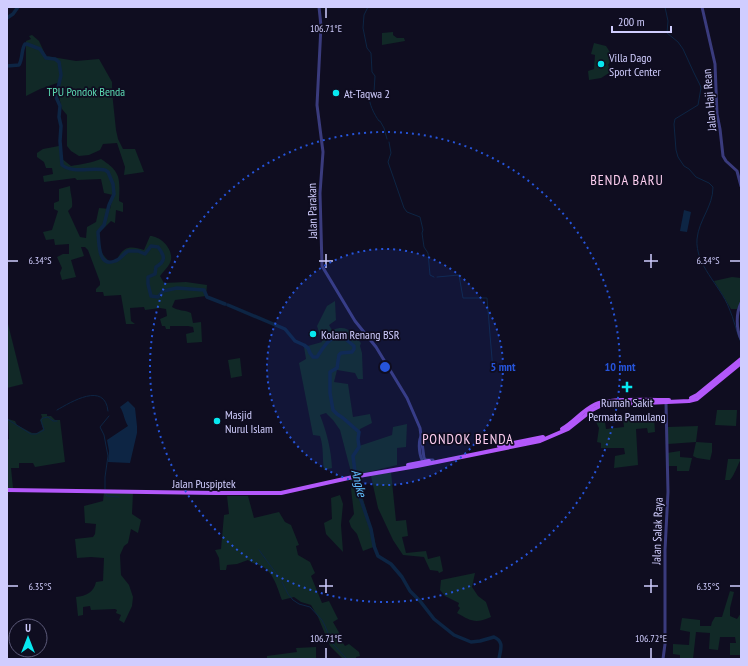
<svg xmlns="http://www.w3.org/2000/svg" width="748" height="666" font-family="'PT Sans Narrow',sans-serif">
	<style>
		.green { fill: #112927 }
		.water { fill: #0d2544 }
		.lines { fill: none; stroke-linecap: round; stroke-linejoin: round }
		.stream { stroke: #0d2544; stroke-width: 1 }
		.river { stroke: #0d2544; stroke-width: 3.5 }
		.tertiary { stroke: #3a3b7d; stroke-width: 3 }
		.primary { stroke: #b358fa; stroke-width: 4 }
		.ticks { fill: none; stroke: #d0cdfe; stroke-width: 1.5 }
		.ring { fill: none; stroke: #2654da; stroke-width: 2; stroke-dasharray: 2 4 }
		.poi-dot { fill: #07e8f0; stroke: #0f0d20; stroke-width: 1.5 }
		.labels { text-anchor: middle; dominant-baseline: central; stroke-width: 3.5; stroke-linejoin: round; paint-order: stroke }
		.poi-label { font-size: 12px; fill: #d0cdfe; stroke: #0f0d20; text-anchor: start }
		.park-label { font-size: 12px; fill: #5cdbb3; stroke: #0f0d20 }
		.street-label { font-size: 12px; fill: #d0cdfe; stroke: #0f0d20 }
		.water-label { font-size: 13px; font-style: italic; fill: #5fbcfa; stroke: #0f0d20 }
		.quarter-label { font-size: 14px; letter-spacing: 1px; fill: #fecff0; stroke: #0f0d20 }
		.ticks-label { font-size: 10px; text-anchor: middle; fill: #d0cdfe; stroke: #0f0d20; stroke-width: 3.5; stroke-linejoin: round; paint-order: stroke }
		.centre { fill: #2654da; stroke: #0f0d20; stroke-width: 2 }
		.ring-label { font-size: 12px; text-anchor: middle; font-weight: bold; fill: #2654da; stroke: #0f0d20; stroke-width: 3.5; stroke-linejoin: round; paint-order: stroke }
	</style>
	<rect width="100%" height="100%" fill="#0f0d20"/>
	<g class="green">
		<polygon points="393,32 393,35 397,38 404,38 405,41 382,45 382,33"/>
		<polygon points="32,35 39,41 46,56 76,61 99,59 112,82 112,92 116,130 118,139 123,149 135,149 144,172 124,175 125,167 117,143 103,144 100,150 89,155 79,156 71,151 67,146 67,115 62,109 60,101 59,93 60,82 40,89 26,96 26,41 31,39 29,36"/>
		<polygon points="594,43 606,46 613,57 608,65 610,69 609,73 601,78 589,80 588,71 594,69 595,55 591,54"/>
		<path d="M59,146L61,158L71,166C82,164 91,163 101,159C121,172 120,178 119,201L123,203V212L116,210L115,223L111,221L103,229L99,231C98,245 100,254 110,262L116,261C123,247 129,245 144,250L150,236C160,236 173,248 171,260C170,265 164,271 160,276L164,283L186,282L207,285L206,296L175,300L172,307C178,311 185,310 191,313L193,323L201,322L202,342L187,343L186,334L194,332L193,327L188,326H170V329H166L165,326H162L160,319L167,316L166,309L160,308L145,310L144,307L130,308L131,321L135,324H126L121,295L104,296L103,292H96V289L100,285V282L88,250L85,247H81L84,256L71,260L76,277L62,280L60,273L62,268L57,257L63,254H69V244L55,245L54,239L46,240L43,232L52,230L58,211L54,209V203L59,201V189L70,186C70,193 73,199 72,207L68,211L80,237L86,238L87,227L96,222L99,208L110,209L113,195L104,193L101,179L77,180L75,178L44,182L43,176L53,174L52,168H46L44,162L37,157V153L43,149Z"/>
		<polygon points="732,277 741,278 741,301 737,309 731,309 714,281"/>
		<path d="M335,301L336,320L329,325L332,330C348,324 351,332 361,343L360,346L362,353L363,379H358L355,373L337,370L334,382L348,384L353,417L370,414L372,423L360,429L358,441L359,446L392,435L393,427L407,424L406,447L397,448V465L352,476L340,430L333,420L326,413L320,415C327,433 331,449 332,468L324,470C322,458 324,448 320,436L313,435L299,363L306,359L304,347L322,342L317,326L327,306Z"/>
		<polygon points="7,320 23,384 7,388"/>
		<polygon points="240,358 242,376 231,378 228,360"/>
		<polygon points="717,410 737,410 736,426 715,425"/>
		<polygon points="41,414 47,414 47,416 51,416 55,420 60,420 65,462 35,467 33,463 19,463 19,468 11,468 13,488 7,488 7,440 9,439 8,419 15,421 17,425 32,433 37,433 43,429 40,420 42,417"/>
		<polygon points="654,417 655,432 648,433 647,428 636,429 638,465 614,468 615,456 625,454 624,448 601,448 601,443 597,442 599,428 596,422 605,422 606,429 624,427 623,418"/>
		<polygon points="698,426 696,442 712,443 712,452 710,460 697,458 693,456 696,442 668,444 668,427"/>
		<polygon points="680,451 680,457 692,458 689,471 677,471 677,466 668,466 667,453"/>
		<path d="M728,459H741C737,466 735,474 730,480H725Z"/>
		<polygon points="391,472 396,521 406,520 408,536 402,537 406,553 426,551 428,559 440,556 443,571 439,573 438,571 430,570 424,557 403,555 393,540 378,508 371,476"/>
		<path d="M358,478C362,501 372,523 376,546L363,551L357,534L351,527L349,521L354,514L350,480Z"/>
		<path d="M104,493H133L132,514L141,520L138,533L131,529L128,543L124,546L120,555L121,575L129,585L133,597L132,606L124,623L119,620L121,615L116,613L117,610L115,609L91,610L90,606L83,607V615L78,616L76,597C86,596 94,592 96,582L103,581L104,558L91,557L77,558L75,539L93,537L95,534L96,524L85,523L84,506L103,501Z"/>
		<polygon points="340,495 343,504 341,525 343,552 326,534 324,523 332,519 331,498"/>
		<path d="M227,496H248L254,518L279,512L285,522L291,525L299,545L296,546L298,555L310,562L315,573L311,576L322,603L329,601L338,619L333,622L341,636L339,637L345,646L349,644L359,652L360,656L356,657V659H343L330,646L318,617L311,605L301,602L294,597L282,600C278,590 274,573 263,567C258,564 253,564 248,560L237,564L227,565L226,570H220L219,558L215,550L221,549L224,515L229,514Z"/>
		<path d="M475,573L472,587L478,596L486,602L491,617C475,624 471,621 457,613L460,608L458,606L459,603L445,596L440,590L441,580Z"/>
		<polygon points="730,591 734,592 730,608 730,616 737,619 741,613 741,655 730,655 730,643 736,643 735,637 720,637 718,650 709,649 710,633 696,632 693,659 680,659 680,655 673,654 673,644 689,645 690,632 680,630 682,618 700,620 700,626 711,626 712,622 715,617 722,617"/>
		<polygon points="316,647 316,659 267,659 267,656 297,652 296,648"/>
	</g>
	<g class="water">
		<polygon points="684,210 691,212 687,232 680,231"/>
		<path d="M128,401L135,408L137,426V433L130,463L108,462L109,451L107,440L128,426C124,420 124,413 120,407Z"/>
	</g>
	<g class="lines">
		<g class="stream">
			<path d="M368,7L364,15L363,28L367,48L371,53L372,72L375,76L374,92L369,95C369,104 374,114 379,121H380L384,128L387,139"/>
			<path d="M665,7L668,21L667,33L678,42L683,49L694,73L700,85L701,88L698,105L675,119L674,124L676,150L678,157L684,166L689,169L696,177L709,183L713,187C713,207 699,219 697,239C695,265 720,285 729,308C734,319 736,331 741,343"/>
			<polyline points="389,142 391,153 388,162 404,208 407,212 420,217 423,230 422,233 424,247 428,253 430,275 434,277"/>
			<polyline points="437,277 459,275 463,298 487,298 493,371"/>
			<path d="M57,410C71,402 105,381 108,411"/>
			<polyline points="7,419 31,434 36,434 44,430 41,420 43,418 48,417 53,421 57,421"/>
			<polyline points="105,489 105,477 108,456 104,435 100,427 109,416"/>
			<polyline points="105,493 107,496 119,497"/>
			<polyline points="259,550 278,576"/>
			<polyline points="282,582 288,594 293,600 299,604 310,607 322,620 325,626 332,643 347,659"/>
		</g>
		<g class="river">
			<polyline points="7,18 13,14 18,7"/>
			<path d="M7,66L19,65C23,58 21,50 25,44H27L40,49L46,58L55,59L59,62L61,75L56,97L60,106L59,117L61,126L60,141L62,165C73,174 92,167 105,170L108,172L113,184L114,194L109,205L104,225L98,232C99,243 98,268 115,261C121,259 123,254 128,251H138L145,254L151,246L158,247C165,256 166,261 156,267L155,274L148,277V284L151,296L158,297L163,291L177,288L204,290L207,297L225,304"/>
			<path d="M228,305L285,329L295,341L304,345L308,348L310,353L313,357H317C323,348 329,336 342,336L354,346V349L352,352L341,353L339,355L337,368L330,372V393L333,410L337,414L343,418L359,432L358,439L359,447L353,456L355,472L360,497L371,529L374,546L378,556L391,564L402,577L410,591L420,601L434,619L454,635L471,642L480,641L494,637C505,642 500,650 499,659"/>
		</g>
		<g class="tertiary">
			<polyline points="319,7 321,26 317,105 323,152 320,193 322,266 355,321 376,347 407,398 420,428 424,458 426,460 433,460"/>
			<polyline points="702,7 715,64 717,114 720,129 723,156 726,161 737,171 741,186"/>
			<path d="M741,303C736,313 736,329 741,339"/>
			<path d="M421,436C418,443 419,457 424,463"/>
			<polyline points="663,659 665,644 665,550 668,492 666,403"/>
		</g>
		<g class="primary">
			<polyline points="691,398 697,395 741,359"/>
			<path d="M562,429C574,422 582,411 594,405C607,398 652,400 669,400"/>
			<polyline points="499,446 543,437"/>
			<polyline points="408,465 429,461"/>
			<polyline points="7,490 216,493 281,493 353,477 417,466 540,441 568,429 592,410 602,405 689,401 697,399 741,363"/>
		</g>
	</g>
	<path class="ticks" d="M326,8V18M326,254V268M651,254V268M8,261H18M319,261H333M644,261H658M730,261H740M326,579V593M651,579V593M8,586H18M319,586H333M644,586H658M730,586H740M326,648V658M651,648V658"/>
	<circle cx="385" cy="367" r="118" fill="#2654da" fill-opacity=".12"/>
	<g class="ring">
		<circle cx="385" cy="367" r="118"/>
		<circle cx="385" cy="367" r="235"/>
	</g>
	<g class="poi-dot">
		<circle cx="601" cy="64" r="4"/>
		<circle cx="336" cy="93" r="4"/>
		<circle cx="313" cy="334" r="4"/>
		<path d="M625 381h4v4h4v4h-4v4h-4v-4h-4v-4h4z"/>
		<circle cx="217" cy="421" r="4"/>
	</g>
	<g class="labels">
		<g class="poi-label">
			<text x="609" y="57">Villa Dago<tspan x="609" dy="14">Sport Center</tspan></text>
			<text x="344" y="93">At-Taqwa 2</text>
			<text x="321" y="334">Kolam Renang BSR</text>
			<text x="627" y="402" text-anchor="middle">Rumah Sakit<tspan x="627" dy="14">Permata Pamulang</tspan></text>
			<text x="225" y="414">Masjid<tspan x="225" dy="14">Nurul Islam</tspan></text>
		</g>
		<g class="park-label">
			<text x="86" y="91">TPU Pondok Benda</text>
		</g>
		<g class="street-label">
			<text transform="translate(709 100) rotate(-95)">Jalan Haji Rean</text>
			<text transform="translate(312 211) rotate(-91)">Jalan Parakan</text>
			<text x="204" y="483">Jalan Puspiptek</text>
			<text transform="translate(657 531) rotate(-88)">Jalan Salak Raya</text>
		</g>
		<g class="water-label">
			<text transform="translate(359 483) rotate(76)">Angke</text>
		</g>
		<g class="quarter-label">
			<text x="627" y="180">BENDA BARU</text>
			<text x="468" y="439">PONDOK BENDA</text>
		</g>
	</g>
	<g class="ticks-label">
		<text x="326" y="32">106.71°E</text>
		<text x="40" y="264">6.34°S</text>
		<text x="708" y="264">6.34°S</text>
		<text x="40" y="590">6.35°S</text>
		<text x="708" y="590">6.35°S</text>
		<text x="326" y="642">106.71°E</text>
		<text x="651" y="642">106.72°E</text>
	</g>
	<circle cx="385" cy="367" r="6" class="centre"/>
	<g class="ring-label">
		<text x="503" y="371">5 mnt</text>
		<text x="620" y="371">10 mnt</text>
	</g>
	<rect width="748" height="666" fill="none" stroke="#d0cdfe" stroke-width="16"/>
	<g transform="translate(28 638)"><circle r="19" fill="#0f0d20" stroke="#5c5a79"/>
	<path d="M0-3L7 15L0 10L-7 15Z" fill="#07e8f0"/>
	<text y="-6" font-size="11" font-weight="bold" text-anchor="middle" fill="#d0cdfe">U</text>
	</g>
	<path d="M612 26v6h59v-6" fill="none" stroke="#d0cdfe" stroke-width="2"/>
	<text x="618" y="26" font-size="12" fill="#d0cdfe" stroke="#0f0d20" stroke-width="3" paint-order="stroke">200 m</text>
</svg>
